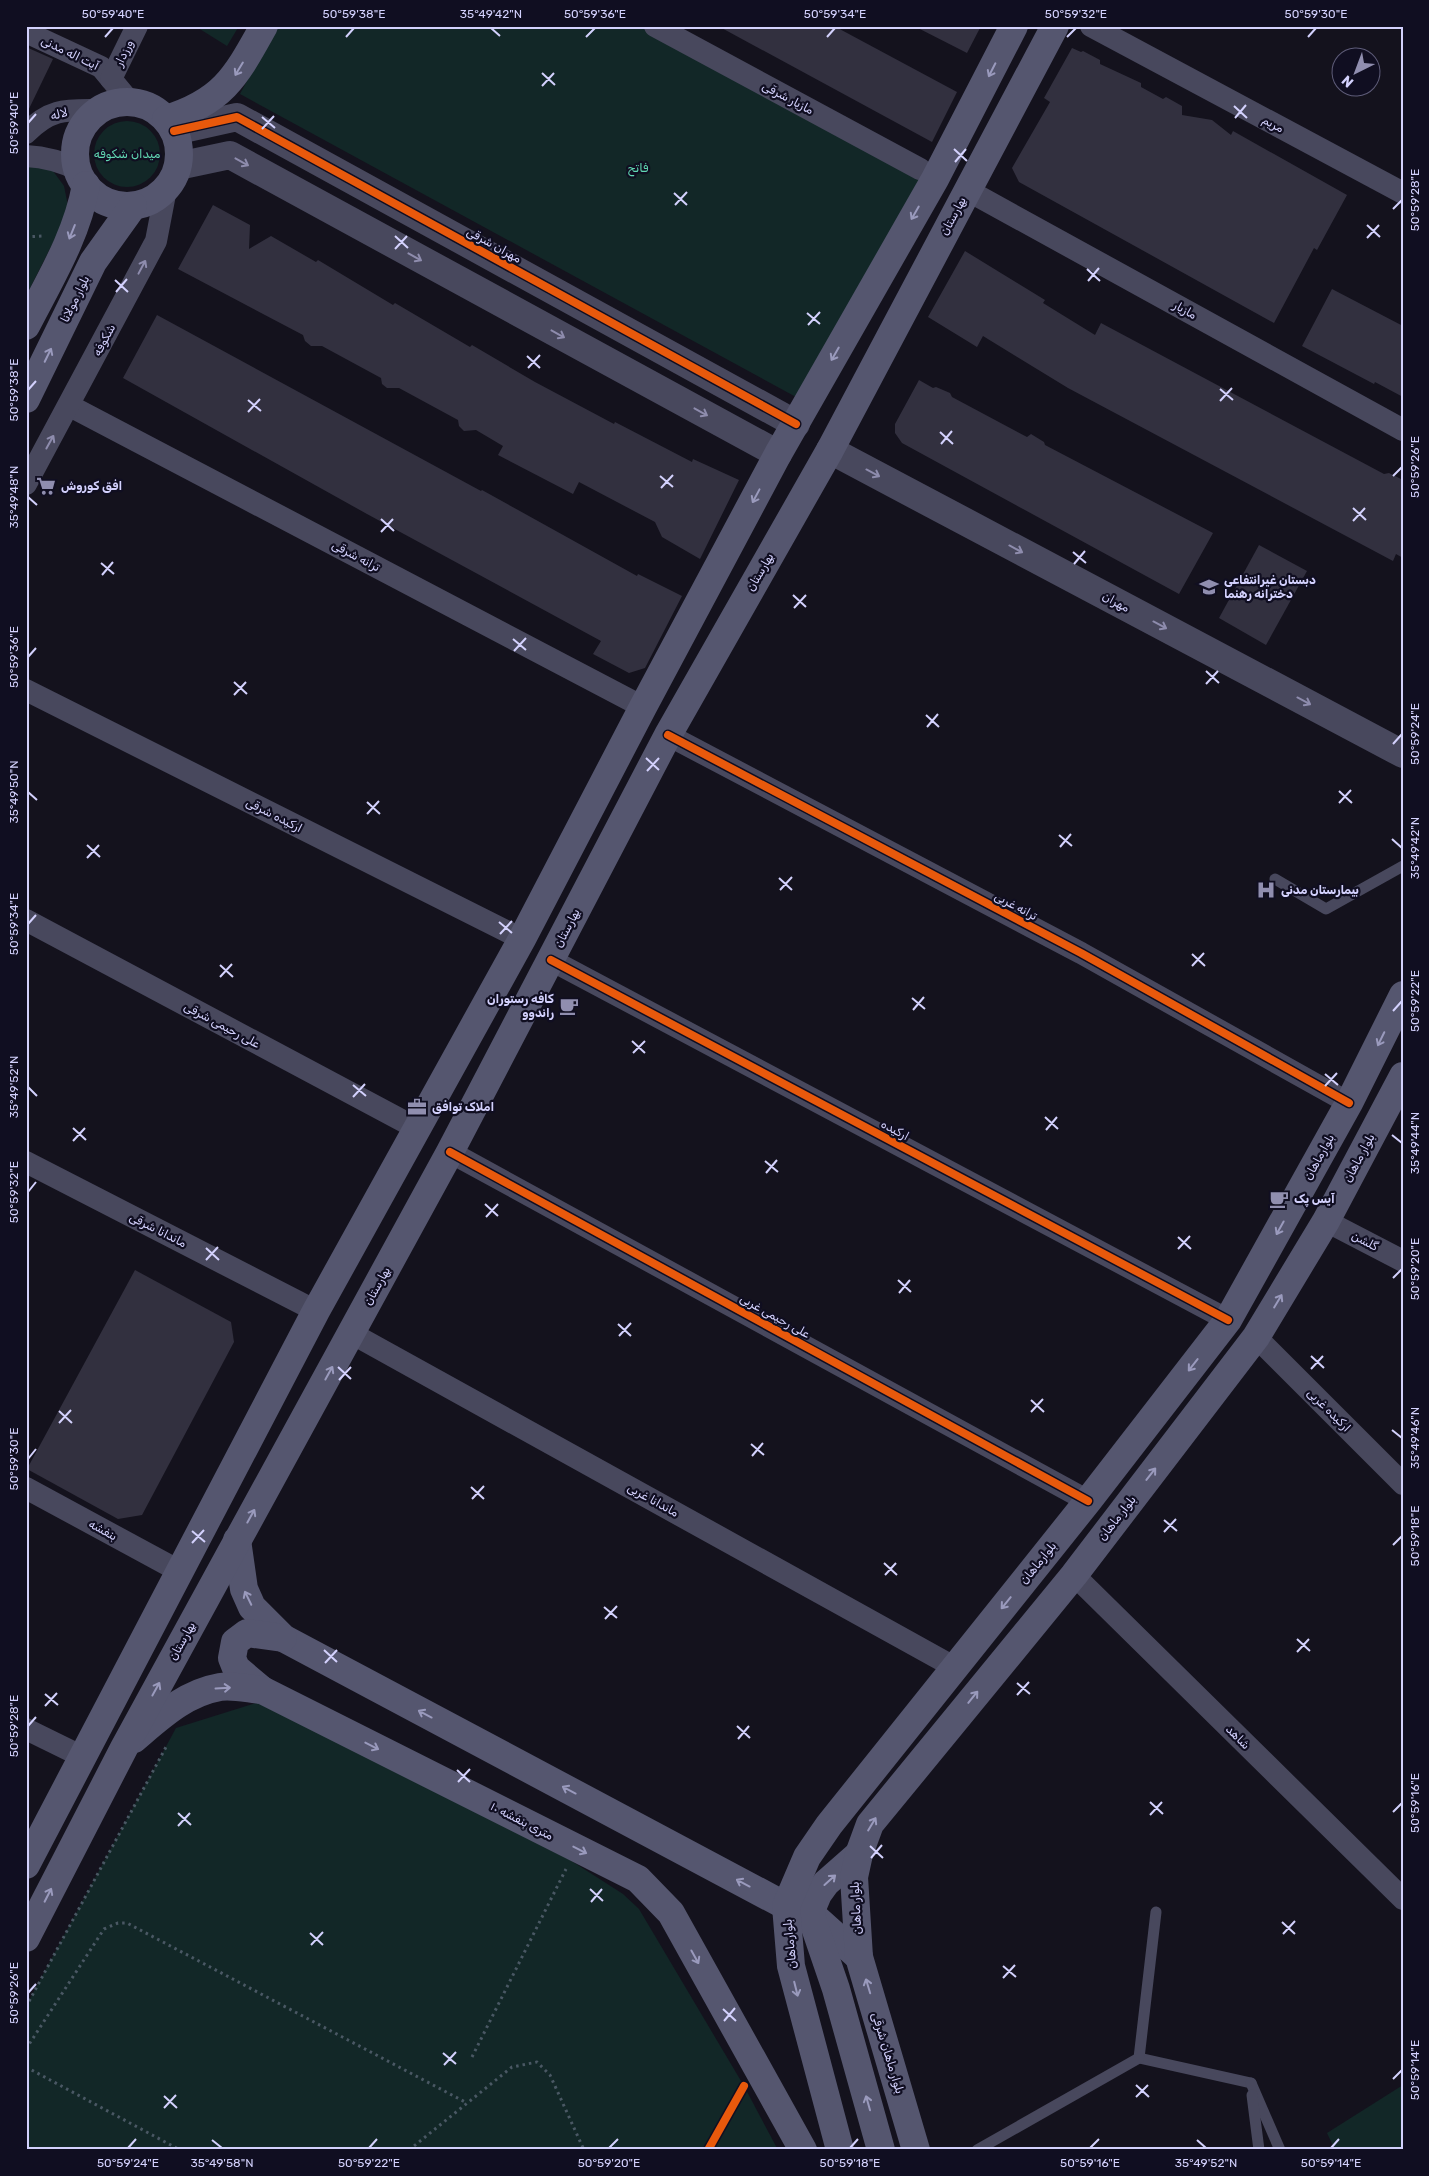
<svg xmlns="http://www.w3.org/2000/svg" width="1429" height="2176" font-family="Rubik,'Noto Sans Arabic',sans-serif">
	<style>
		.green { fill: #122727 }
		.building { fill: #32303f }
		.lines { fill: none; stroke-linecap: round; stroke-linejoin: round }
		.path { stroke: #4a5864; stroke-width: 3; stroke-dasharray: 2.5 4; stroke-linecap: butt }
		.service { stroke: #48485d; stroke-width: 11 }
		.minor { stroke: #48485d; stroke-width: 22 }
		.tertiary { stroke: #48485d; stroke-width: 28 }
		.secondary { stroke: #55566f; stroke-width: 28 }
		.cycleway-casing { stroke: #100e21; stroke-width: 11 }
		.cycleway { stroke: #e8590c; stroke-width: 8 }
		.oneway { stroke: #9a9abd }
		.oneway2 { stroke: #8e8cad }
		.ticks { fill: none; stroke: #d3d1fd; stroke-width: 2 }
		.labels { text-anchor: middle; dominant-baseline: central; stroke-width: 4.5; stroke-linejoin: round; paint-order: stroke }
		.street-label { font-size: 12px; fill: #d3d1fd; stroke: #100e21 }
		.park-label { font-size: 12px; fill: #61d8b3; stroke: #100e21 }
		.poi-label { font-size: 12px; font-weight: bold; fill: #d3d1fd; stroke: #100e21; text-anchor: start }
		.neatline { fill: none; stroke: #d3d1fd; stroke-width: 2 }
		.ticks-label { font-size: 12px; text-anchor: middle; fill: #d3d1fd }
	</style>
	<rect width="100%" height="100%" fill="#14121d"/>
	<g class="green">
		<polygon points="195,26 239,26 227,46"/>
		<polygon points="276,26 642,26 922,180 796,397 240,94"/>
		<circle cx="127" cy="154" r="33"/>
		<polygon points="26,162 53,171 64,186 69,211 26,296"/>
		<polygon points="259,1702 570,1860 623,1894 639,1909 744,2086 778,2150 26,2150 26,2006 176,1728"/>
		<polygon points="1403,2085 1403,2150 1335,2150 1327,2133"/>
	</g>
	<g class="building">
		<polygon points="718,26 834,26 957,92 932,142"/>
		<polygon points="914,26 981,26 967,53"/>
		<polygon points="26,47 53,59 26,115"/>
		<polygon points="1072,48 1081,52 1083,51 1100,60 1100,64 1141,83 1141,87 1163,99 1166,97 1182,106 1182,115 1212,120 1231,135 1233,131 1347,195 1317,250 1314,248 1274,323 1019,182 1012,168 1050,102 1044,98"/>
		<polygon points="213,205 250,225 249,249 271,236 316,262 318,260 393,305 395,303 470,347 472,345 535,382 614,424 615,422 692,462 693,459 739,480 700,559 662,537 655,522 579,482 573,494 498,455 503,446 476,430 464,431 459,426 458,420 399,388 387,388 382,384 381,378 322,346 311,346 305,341 303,335 178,269"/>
		<polygon points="965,251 1045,300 1043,303 1095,335 1101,323 1384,474 1389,473 1403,480 1403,558 1396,554 1393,561 1068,388 983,336 977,347 928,317"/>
		<polygon points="1332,289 1403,326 1403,397 1375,382 1374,384 1302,346"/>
		<polygon points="157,315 481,491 482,490 637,576 638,574 682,596 645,668 629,673 593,654 601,641 367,514 123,378"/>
		<polygon points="919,380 933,388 936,387 950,393 952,397 1027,437 1031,434 1044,442 1045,445 1213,533 1179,594 902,443 895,433 895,424"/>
		<polygon points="1259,545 1307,571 1266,645 1219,618"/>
		<polygon points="135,1270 231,1322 234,1342 142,1515 118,1519 27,1469"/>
	</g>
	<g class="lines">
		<g class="path">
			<polyline points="26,237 43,236"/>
			<polyline points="26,2007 166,1747"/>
			<polyline points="26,2049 104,1929 118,1923 127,1923 467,2103"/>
			<polyline points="472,2057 566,1869"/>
			<polyline points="26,2067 180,2150"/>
			<polyline points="409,2150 512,2067 537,2062 550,2075 584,2150"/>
		</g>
		<g class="service">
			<polyline points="1275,879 1326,909 1403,866"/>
			<polyline points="1139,2058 1251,2083"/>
			<polyline points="1251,2083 1280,2150"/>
			<polyline points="1252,2095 1259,2150"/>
			<polyline points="977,2150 1139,2058 1156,1912"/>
		</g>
		<g class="minor">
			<polyline points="655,26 920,169"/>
			<polyline points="1091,26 1403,193"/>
			<polyline points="26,32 101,67 130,102"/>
			<polyline points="111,79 137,26"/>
			<path d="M26,133C51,108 66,110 98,110"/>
			<path d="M26,156C45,157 61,161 78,170"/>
			<polyline points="967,190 1403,430"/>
			<polyline points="70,406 643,707"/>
			<polyline points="26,484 156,241 166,189"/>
			<polyline points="26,690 522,939"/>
			<polyline points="668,735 1081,953 1349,1103"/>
			<polyline points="26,920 418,1129"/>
			<polyline points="551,960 1228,1320"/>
			<polyline points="450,1152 1088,1501"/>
			<polyline points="26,1162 316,1311"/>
			<polyline points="1326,1221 1403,1261"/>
			<polyline points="351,1333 954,1667"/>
			<polyline points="1256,1337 1403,1484"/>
			<polyline points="26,1488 181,1572"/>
			<polyline points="1074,1575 1403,1899"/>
			<polyline points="26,1729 83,1757"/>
		</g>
		<g class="tertiary">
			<polyline points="174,131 237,117 796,424"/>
			<polyline points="178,166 230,155 778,454"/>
			<polyline points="830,450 1403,754"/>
		</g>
		<g class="secondary">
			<circle cx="127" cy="154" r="52"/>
			<path d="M166,119C224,101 236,76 264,26"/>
			<path d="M26,326C49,281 77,236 86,185"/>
			<polyline points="26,399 93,262 133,206"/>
			<polyline points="237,1540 244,1589 252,1607 283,1638 786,1906 810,1913 859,1957"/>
			<polyline points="262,1690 236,1668 232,1658 235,1642 247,1633 283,1638"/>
			<path d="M134,1739C160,1717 185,1693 220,1687C233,1685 249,1689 262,1690L638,1879L671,1913L803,2150"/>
			<polyline points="859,1854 826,1883 818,1894 810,1913 836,1989 881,2150"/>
			<polyline points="26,1865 316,1311 522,939 643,707 778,454 935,179 1014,26"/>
			<polyline points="26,1938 124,1748 450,1152 668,735 830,450 1055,26"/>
			<polyline points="840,2150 791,1966 786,1906 807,1857 829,1825 1088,1501 1228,1320 1349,1103 1403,995"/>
			<polyline points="916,2150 859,1957 854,1877 859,1854 870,1824 1074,1575 1256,1337 1326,1221 1403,1076"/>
		</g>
		<g class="cycleway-casing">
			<g id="cycleway">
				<polyline points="174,131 237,117 796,424"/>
				<polyline points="668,735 1081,953 1349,1103"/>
				<polyline points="551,960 1228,1320"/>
				<polyline points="450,1152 1088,1501"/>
				<polyline points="708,2150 744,2086"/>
			</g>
		</g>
		<use href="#cycleway" class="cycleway"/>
	</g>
	<defs><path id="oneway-shaft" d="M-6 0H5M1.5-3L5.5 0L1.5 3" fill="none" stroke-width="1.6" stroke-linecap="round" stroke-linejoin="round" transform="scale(1.25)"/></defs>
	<g class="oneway">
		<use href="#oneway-shaft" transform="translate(239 69) rotate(121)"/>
		<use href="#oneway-shaft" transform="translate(992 70) rotate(117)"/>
		<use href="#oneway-shaft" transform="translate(915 213) rotate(120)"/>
		<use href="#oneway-shaft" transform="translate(72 232) rotate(112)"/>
		<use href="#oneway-shaft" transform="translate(835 354) rotate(120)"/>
		<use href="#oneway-shaft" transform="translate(48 355) rotate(-64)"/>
		<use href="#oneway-shaft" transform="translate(756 496) rotate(118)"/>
		<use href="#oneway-shaft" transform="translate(1381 1039) rotate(116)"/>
		<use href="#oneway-shaft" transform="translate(1280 1228) rotate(119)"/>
		<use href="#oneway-shaft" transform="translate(1278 1301) rotate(-59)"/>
		<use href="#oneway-shaft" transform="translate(1193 1365) rotate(128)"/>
		<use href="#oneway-shaft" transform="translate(329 1373) rotate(-61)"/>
		<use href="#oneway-shaft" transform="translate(1151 1474) rotate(-52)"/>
		<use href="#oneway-shaft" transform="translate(251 1516) rotate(-61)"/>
		<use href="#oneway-shaft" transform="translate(248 1598) rotate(-116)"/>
		<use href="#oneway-shaft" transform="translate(1006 1603) rotate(129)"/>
		<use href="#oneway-shaft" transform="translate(223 1688) rotate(-3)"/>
		<use href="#oneway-shaft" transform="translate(156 1689) rotate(-61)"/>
		<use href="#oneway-shaft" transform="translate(973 1697) rotate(-51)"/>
		<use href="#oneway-shaft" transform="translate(425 1714) rotate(-152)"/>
		<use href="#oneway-shaft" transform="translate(372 1746) rotate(27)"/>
		<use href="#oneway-shaft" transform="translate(569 1790) rotate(-152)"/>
		<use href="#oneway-shaft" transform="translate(872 1824) rotate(-59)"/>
		<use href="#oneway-shaft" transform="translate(580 1850) rotate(27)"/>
		<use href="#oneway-shaft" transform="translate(830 1880) rotate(-42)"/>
		<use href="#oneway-shaft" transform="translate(743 1883) rotate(-152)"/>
		<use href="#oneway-shaft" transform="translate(48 1895) rotate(-63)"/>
		<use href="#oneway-shaft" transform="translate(695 1957) rotate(61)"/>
		<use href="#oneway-shaft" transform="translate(868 1986) rotate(-107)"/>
		<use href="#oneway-shaft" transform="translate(796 1989) rotate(76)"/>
		<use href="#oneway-shaft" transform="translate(868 2103) rotate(-106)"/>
	</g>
	<g class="oneway2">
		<use href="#oneway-shaft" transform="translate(242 162) rotate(29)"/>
		<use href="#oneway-shaft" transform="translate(415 257) rotate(29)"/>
		<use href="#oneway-shaft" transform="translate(142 267) rotate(-62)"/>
		<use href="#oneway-shaft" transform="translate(558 334) rotate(29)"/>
		<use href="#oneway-shaft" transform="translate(701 412) rotate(29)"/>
		<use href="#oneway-shaft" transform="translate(50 442) rotate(-61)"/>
		<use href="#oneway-shaft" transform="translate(873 473) rotate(28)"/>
		<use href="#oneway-shaft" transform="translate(1016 549) rotate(28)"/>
		<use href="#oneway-shaft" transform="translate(1160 625) rotate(28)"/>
		<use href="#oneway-shaft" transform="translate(1304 701) rotate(28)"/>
	</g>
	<path class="ticks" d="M491,28L500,36M105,37L113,28M346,37L354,28M586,37L595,28M827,37L835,28M1067,37L1076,28M1308,37L1316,28M542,73L555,85M542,86L554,73M1234,106L1247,118M262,117L275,128M1235,118L1246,105M28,123L36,114M262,129L274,116M954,149L967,161M955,162L966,149M674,193L687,205M675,205L687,192M1393,209L1402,200M1367,225L1380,237M395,236L408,248M1367,238L1379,225M395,249L407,236M1087,269L1100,281M115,280L128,292M1088,281L1099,268M116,292L127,279M807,313L820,324M808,325L820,312M527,356L540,368M528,368L540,355M1220,389L1233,400M28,390L36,381M248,400L261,411M1220,401L1232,388M248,412L260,399M940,432L953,444M941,444L952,431M660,476L673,487M1393,476L1402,467M661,488L673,475M28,497L37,505M1353,508L1366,520M381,519L394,531M1353,521L1365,508M381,532L393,519M1073,552L1086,563M101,563L114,574M1074,564L1085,551M102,575L113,562M793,595L806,607M794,608L806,595M513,639L526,650M514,651L526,638M28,657L36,648M1206,671L1219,683M234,682L247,694M1206,684L1218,671M234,695L246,682M926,715L939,727M927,727L938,714M1393,744L1402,734M646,758L659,770M647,771L659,758M1339,791L1352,803M28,792L37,800M367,802L380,814M1339,803L1351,790M367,814L379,801M1059,835L1072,846M1392,839L1402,848M87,845L100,857M1060,847L1071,834M87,858L99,845M779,878L792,890M780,890L792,877M499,922L512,933M28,924L36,915M500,934L512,921M1192,954L1205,966M220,965L233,977M1192,966L1204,953M220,977L232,964M912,998L925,1009M913,1010L924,997M1393,1011L1402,1001M632,1041L645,1053M633,1053L645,1041M1325,1074L1338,1085M353,1085L366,1096M1325,1086L1337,1073M28,1087L37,1096M353,1097L365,1084M1045,1117L1058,1129M73,1128L86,1140M1046,1130L1057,1117M1392,1135L1402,1143M73,1141L85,1128M765,1161L778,1172M766,1173L777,1160M28,1192L36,1182M485,1204L498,1216M486,1217L498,1204M1178,1237L1191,1249M206,1248L219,1260M1178,1249L1190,1236M206,1260L218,1247M1393,1278L1402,1269M898,1280L911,1292M899,1293L910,1280M618,1324L631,1336M619,1336L631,1323M1311,1356L1324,1368M338,1367L351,1379M1311,1369L1323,1356M339,1380L351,1367M1031,1400L1044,1412M59,1411L72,1423M1031,1412L1043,1399M59,1423L71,1410M1392,1430L1402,1438M751,1444L764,1455M752,1456L763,1443M28,1459L36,1449M471,1487L484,1499M472,1499L484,1486M1164,1520L1177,1531M192,1531L205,1542M1164,1532L1176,1519M192,1543L204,1530M1393,1545L1402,1536M884,1563L897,1575M885,1575L896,1563M604,1607L617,1618M605,1619L617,1606M1297,1639L1310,1651M324,1650L337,1662M1297,1652L1309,1639M325,1663L337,1650M1017,1683L1030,1694M45,1694L58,1705M1017,1695L1029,1682M45,1706L57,1693M28,1726L36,1717M737,1726L750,1738M738,1739L749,1726M457,1770L470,1782M458,1782L470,1769M1150,1802L1163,1814M1393,1812L1402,1803M178,1813L191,1825M1150,1815L1162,1802M178,1826L190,1813M870,1846L883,1858M871,1858L882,1845M590,1889L603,1901M591,1902L602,1889M1282,1922L1295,1934M310,1933L323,1945M1283,1934L1295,1921M311,1945L323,1932M1003,1966L1016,1977M1003,1978L1015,1965M28,1993L36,1984M723,2009L736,2021M724,2021L735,2008M443,2053L456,2064M444,2065L456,2052M1393,2079L1402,2070M1136,2085L1149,2097M164,2096L177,2108M1136,2097L1148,2085M164,2108L176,2095M212,2140L222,2148M1197,2140L1206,2148M128,2148L136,2139M369,2148L377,2139M609,2148L618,2139M850,2148L858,2139M1090,2148L1099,2139M1331,2148L1339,2139"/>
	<defs>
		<g id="supermarket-bare" transform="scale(1.5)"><path d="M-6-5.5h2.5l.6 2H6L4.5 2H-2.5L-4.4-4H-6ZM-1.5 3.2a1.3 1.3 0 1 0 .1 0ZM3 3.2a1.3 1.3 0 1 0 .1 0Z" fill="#908eaf" stroke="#100e21" stroke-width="2.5" paint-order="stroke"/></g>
		<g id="school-bare" transform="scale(1.5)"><path d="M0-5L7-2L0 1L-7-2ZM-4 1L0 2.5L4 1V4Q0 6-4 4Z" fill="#908eaf" stroke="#100e21" stroke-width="2.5" paint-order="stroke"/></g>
		<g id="hospital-bare" transform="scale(1.5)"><path d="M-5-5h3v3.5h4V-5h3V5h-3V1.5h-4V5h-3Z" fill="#908eaf" stroke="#100e21" stroke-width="2.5" paint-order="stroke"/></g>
		<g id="cafe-bare" transform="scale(1.5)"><path d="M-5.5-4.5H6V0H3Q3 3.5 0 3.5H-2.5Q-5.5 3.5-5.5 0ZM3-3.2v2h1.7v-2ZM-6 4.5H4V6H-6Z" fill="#908eaf" stroke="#100e21" stroke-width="2.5" paint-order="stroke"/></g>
		<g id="office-bare" transform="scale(1.5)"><path d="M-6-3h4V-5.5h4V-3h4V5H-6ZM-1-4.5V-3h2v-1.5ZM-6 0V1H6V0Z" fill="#908eaf" stroke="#100e21" stroke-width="2.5" paint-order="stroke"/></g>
	</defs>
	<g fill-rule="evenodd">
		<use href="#supermarket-bare" x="46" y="486"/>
		<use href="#school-bare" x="1209" y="587"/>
		<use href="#hospital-bare" x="1266" y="890"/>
		<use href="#cafe-bare" x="569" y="1006"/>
		<use href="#office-bare" x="417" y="1107"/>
		<use href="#cafe-bare" x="1279" y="1199"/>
	</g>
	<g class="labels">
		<g class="street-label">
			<text transform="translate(70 53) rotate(26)">آیت اله مدنی</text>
			<text transform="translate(124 53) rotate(-64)">ورزدار</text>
			<text transform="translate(788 98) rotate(28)">مازیار شرقی</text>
			<text transform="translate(59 114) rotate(-14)">لاله</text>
			<text transform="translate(1273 124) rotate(28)">مریم</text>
			<text transform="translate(953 216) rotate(-62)">بهارستان</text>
			<text transform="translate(494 245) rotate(29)">مهران شرقی</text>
			<text transform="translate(75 299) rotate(-64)">بلوار مولانا</text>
			<text transform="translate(1185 310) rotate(29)">مازیار</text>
			<text transform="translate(104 340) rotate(-62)">شکوفه</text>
			<text transform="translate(356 556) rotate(28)">ترانه شرقی</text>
			<text transform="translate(760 572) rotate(-60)">بهارستان</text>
			<text transform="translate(1116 602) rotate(28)">مهران</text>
			<text transform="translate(274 815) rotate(27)">ارکیده شرقی</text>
			<text transform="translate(1016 906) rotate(28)">ترانه غربی</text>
			<text transform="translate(567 928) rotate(-63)">بهارستان</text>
			<text transform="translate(222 1025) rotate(28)">علی رحیمی شرقی</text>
			<text transform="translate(895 1130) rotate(28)">ارکیده</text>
			<text transform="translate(1319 1157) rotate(-61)">بلوارماهان</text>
			<text transform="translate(1359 1158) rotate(-62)">بلوار ماهان</text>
			<text transform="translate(158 1230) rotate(27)">ماندانا شرقی</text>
			<text transform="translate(1365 1241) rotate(28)">گلشن</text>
			<text transform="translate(377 1286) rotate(-61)">بهارستان</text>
			<text transform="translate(775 1316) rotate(29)">علی رحیمی غربی</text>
			<text transform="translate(1329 1410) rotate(45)">ارکیده غربی</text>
			<text transform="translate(653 1500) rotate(29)">ماندانا غربی</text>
			<text transform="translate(1117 1518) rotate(-52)">بلوار ماهان</text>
			<text transform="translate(103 1530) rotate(29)">بنفشه</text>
			<text transform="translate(1038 1563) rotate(-51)">بلوارماهان</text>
			<text transform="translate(182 1641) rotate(-61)">بهارستان</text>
			<text transform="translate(1238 1737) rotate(45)">شاهد</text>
			<text transform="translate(522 1821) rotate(27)">۱۰ متری بنفشه</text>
			<text transform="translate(856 1908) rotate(-93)">بلوار ماهان</text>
			<text transform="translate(790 1944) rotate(-96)">بلوارماهان</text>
			<text transform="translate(888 2053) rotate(73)">بلوار ماهان شرقی</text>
		</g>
		<g class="park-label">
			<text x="127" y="154">میدان شکوفه</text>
			<text x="638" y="168">فاتح</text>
		</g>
		<g class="poi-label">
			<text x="61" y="486">افق کوروش</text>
			<text x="1224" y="580">دبستان غیرانتفاعی<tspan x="1224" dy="14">دخترانه رهنما</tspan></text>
			<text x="1281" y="890">بیمارستان مدنی</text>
			<text x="554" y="999" text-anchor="end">کافه رستوران<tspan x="554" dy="14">راندوو</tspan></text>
			<text x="432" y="1107">املاک توافق</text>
			<text x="1294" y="1199">آیس پک</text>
		</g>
	</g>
	<rect width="1429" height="2176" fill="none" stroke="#100e21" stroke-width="55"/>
	<g transform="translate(1356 72) rotate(222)"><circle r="24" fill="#100e21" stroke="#5e5c79"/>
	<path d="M0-4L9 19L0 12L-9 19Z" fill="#908eaf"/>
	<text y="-8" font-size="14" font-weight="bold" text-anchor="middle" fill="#d3d1fd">N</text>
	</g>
	<rect x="28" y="28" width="1374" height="2120" class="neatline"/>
	<g class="ticks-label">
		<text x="113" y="18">50°59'40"E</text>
		<text x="354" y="18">50°59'38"E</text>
		<text x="491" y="18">35°49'42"N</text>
		<text x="595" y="18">50°59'36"E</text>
		<text x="835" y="18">50°59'34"E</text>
		<text x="1076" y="18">50°59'32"E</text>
		<text x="1316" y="18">50°59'30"E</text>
		<text transform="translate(14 123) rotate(-90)" y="4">50°59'40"E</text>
		<text transform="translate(1415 200) rotate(-90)" y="4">50°59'28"E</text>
		<text transform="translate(14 390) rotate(-90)" y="4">50°59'38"E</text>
		<text transform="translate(1415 467) rotate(-90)" y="4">50°59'26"E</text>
		<text transform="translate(14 497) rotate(-90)" y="4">35°49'48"N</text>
		<text transform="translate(14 657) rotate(-90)" y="4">50°59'36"E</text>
		<text transform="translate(1415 734) rotate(-90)" y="4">50°59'24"E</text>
		<text transform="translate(14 792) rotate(-90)" y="4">35°49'50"N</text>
		<text transform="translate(1415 848) rotate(-90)" y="4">35°49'42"N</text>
		<text transform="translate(14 924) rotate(-90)" y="4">50°59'34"E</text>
		<text transform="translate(1415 1001) rotate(-90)" y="4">50°59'22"E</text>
		<text transform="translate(14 1087) rotate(-90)" y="4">35°49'52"N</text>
		<text transform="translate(1415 1143) rotate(-90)" y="4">35°49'44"N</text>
		<text transform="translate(14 1192) rotate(-90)" y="4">50°59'32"E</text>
		<text transform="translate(1415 1269) rotate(-90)" y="4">50°59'20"E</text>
		<text transform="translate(1415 1438) rotate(-90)" y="4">35°49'46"N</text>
		<text transform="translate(14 1459) rotate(-90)" y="4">50°59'30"E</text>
		<text transform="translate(1415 1536) rotate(-90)" y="4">50°59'18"E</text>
		<text transform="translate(14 1726) rotate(-90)" y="4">50°59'28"E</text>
		<text transform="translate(1415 1803) rotate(-90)" y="4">50°59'16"E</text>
		<text transform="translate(14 1993) rotate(-90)" y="4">50°59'26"E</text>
		<text transform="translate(1415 2070) rotate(-90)" y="4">50°59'14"E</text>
		<text x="128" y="2167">50°59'24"E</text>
		<text x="222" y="2167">35°49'58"N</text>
		<text x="369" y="2167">50°59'22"E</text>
		<text x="609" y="2167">50°59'20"E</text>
		<text x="850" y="2167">50°59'18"E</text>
		<text x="1090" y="2167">50°59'16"E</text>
		<text x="1206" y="2167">35°49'52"N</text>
		<text x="1331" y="2167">50°59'14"E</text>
	</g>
</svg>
